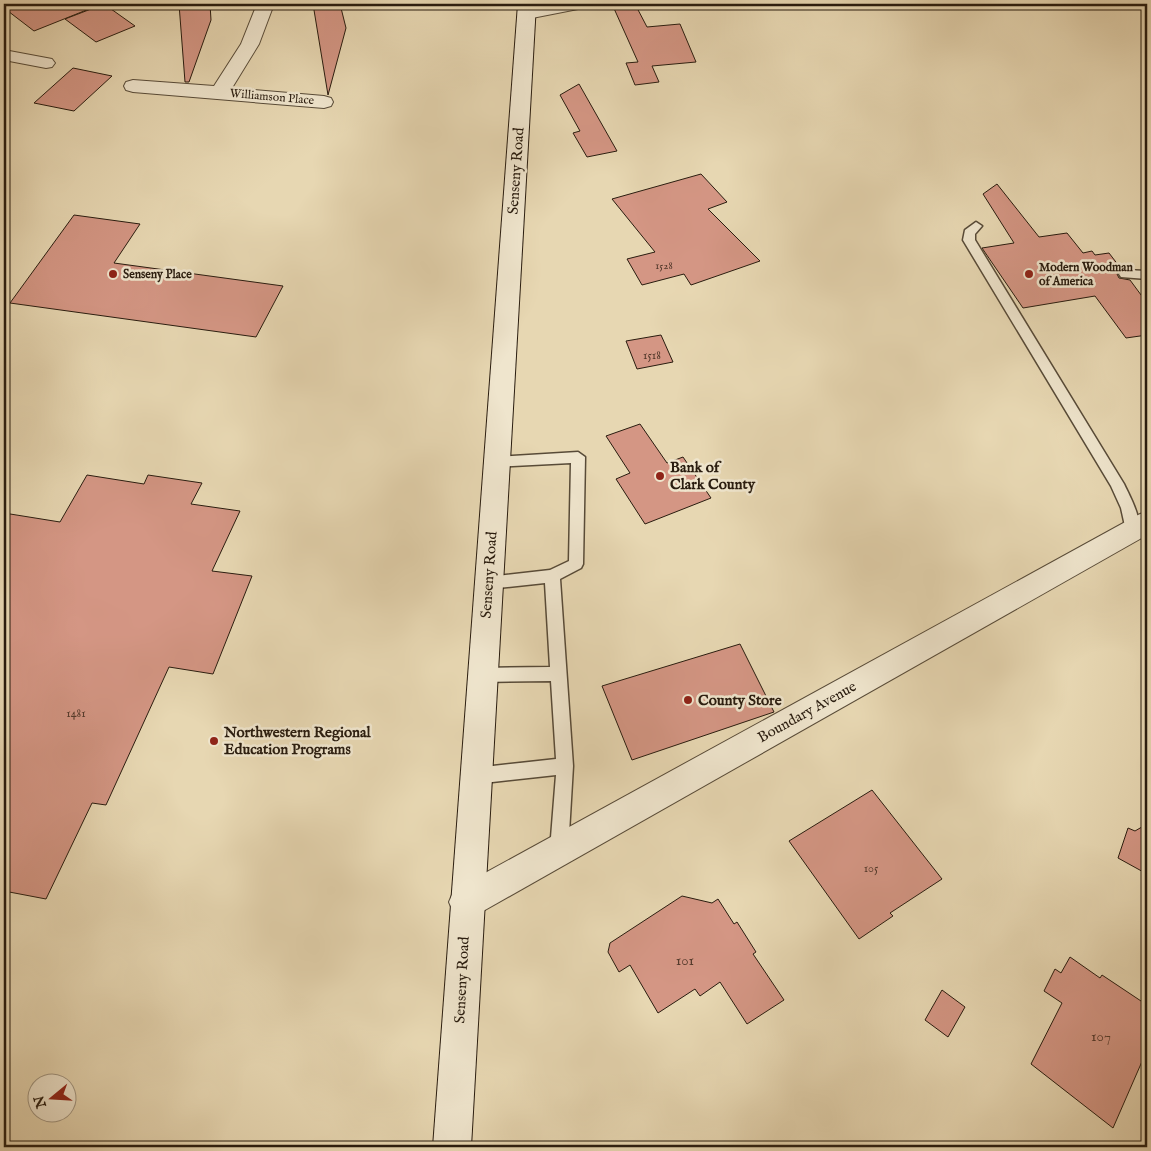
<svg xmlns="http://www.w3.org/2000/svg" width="1151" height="1151" font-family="'IM FELL English',serif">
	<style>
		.building { fill: #d49684; stroke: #291c0f }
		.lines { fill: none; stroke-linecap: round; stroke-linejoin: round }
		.lane-casing { stroke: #584b38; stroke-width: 3 }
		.street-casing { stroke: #584b38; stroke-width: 2 }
		.secondary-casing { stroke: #291c0f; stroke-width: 2 }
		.lane { fill: #efe5cd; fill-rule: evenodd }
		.street { fill: #efe5cd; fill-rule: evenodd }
		.secondary { fill: #efe5cd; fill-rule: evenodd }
		.poi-dot { fill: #8f2418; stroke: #efe5cd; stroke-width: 2 }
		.labels { text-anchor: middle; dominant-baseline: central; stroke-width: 5; stroke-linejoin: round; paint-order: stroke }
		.far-number-label { font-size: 11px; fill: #543a2c }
		.far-street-label { font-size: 12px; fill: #291c0f; stroke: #efe5cd }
		.far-poi-label { font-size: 12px; font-weight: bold; fill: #291c0f; stroke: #efe5cd; text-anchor: start }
		.number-label { font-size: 12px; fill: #543a2c }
		.street-label { font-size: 15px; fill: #291c0f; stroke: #efe5cd }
		.poi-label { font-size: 15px; font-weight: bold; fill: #291c0f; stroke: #efe5cd; text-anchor: start }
		.near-number-label { font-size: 15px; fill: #543a2c }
	</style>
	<rect width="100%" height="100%" fill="#e7d7b2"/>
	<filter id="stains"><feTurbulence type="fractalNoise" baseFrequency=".004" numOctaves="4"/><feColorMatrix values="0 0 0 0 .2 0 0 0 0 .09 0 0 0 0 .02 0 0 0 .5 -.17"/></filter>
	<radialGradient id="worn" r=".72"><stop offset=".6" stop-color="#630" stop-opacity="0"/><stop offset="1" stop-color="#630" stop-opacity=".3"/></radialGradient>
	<g class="building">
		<polygon points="4,4 99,4 99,5 34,31 4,8"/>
		<polygon points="104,4 135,26 96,42 65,19"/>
		<polygon points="179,4 210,4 211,20 189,82 185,82"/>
		<polygon points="313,4 340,4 346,28 328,95"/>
		<polygon points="612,4 635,4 647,27 680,24 696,62 652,66 659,82 635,85 626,63 638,62"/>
		<polygon points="73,68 112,76 74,111 34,103"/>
		<polygon points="579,84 617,151 587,157 573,133 580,131 560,95"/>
		<polygon points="701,174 727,202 708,209 760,261 691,285 684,274 642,285 627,259 655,252 612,199"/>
		<polygon points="997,184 1039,237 1067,233 1083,253 1092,251 1095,255 1109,253 1122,270 1117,274 1119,278 1130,280 1147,303 1147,335 1126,338 1095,296 1023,308 982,248 1014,243 983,194"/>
		<polygon points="74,215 140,224 114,263 283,286 256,337 10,303"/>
		<polygon points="661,335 673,362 637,369 626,341"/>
		<polygon points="640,424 667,463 683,457 711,498 645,524 616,479 630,473 606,436"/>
		<polygon points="87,475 144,484 148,475 202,483 191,504 240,511 212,571 252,576 213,674 169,667 106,805 92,803 46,899 4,891 4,513 60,522"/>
		<polygon points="740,644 774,712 632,760 602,686"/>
		<polygon points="872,790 942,879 890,913 893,916 859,939 789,841"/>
		<polygon points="1147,824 1147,874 1118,858 1128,828 1135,831"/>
		<polygon points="682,896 712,903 718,899 734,924 737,922 756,952 753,954 784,1000 747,1024 720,982 700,996 695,989 658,1013 630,965 619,972 608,952 610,943"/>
		<polygon points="1070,957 1100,978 1102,975 1147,1005 1147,1050 1113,1128 1031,1064 1062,1003 1044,991 1055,969 1061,973"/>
		<polygon points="942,990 965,1007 948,1037 925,1020"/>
	</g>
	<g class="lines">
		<g class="lane-casing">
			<g id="lane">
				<path d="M976,222L982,226L975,234V240L1124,484C1130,497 1144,521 1137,535H1127L1121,508L1111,486L963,240L965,230Z"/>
				<polygon points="1125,270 1147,271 1147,279 1121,277 1119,274"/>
				<polygon points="578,452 585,457 583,564 581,568 560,579 573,766 568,850 565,856 559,859 553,856 550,850 556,775 475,784 469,782 467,776 469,770 475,768 556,759 551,681 482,682 476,680 474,675 476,670 482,668 550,667 545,583 488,589 483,587 480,583 483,579 488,577 550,570 569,561 571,463 496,467 489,462 496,457"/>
			</g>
		</g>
		<g class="street-casing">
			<g id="street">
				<polygon points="257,4 274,4 259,44 232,88 324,96 331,98 333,102 331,106 324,108 133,92 126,90 124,86 126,82 133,80 214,86 241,44"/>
				<polygon points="553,4 586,4 583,8 527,19 521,18 518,14 521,10"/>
				<polygon points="4,50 52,59 55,63 52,67 46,68 4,60"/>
				<polygon points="1147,511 1147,535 478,914 466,919 454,914 449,902 454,890 1138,515"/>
			</g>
		</g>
		<g class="secondary-casing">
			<polygon id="secondary" points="518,4 536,4 471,1147 433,1147"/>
		</g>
		<use href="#lane" class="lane"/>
		<use href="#street" class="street"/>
		<use href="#secondary" class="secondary"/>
	</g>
	<g class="poi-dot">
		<circle cx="113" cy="274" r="5"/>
		<circle cx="1029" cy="274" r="5"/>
		<circle cx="660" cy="476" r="5"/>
		<circle cx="688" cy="700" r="5"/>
		<circle cx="214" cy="741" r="5"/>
	</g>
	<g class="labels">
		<g class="far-number-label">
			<text x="664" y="266">1528</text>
		</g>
		<g class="far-street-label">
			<text transform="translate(272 97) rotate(5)">Williamson Place</text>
		</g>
		<g class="far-poi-label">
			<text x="1039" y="267">Modern Woodman<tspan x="1039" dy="14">of America</tspan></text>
			<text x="123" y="274">Senseny Place</text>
		</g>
		<g class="number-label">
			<text x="652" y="355">1518</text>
			<text x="76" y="713">1481</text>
			<text x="871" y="868">105</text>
		</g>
		<g class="street-label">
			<text transform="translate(516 171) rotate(-86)">Senseny Road</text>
			<text transform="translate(489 575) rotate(-86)">Senseny Road</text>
			<text transform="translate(807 712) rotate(-29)">Boundary Avenue</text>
			<text transform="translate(462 980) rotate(-87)">Senseny Road</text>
		</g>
		<g class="poi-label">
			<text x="670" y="467">Bank of<tspan x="670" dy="17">Clark County</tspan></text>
			<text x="698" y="700">County Store</text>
			<text x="224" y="732">Northwestern Regional<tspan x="224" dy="17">Education Programs</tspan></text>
		</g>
		<g class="near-number-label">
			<text x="685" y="960">101</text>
			<text x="1101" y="1036">107</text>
		</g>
	</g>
	<rect width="1151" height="1151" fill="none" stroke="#e7d7b2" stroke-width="20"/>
	<rect x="5" y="5" width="1141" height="1141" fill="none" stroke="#291c0f" stroke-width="2.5"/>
	<rect x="10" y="10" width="1131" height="1131" fill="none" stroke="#291c0f"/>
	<g transform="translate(52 1098) rotate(252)"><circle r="24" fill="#efe5cd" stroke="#a09581"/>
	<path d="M0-4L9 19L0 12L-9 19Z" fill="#8f2418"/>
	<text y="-8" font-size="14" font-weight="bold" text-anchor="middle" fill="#291c0f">N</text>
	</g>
	<rect width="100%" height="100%" filter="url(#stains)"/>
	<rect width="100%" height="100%" fill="url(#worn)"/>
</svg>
